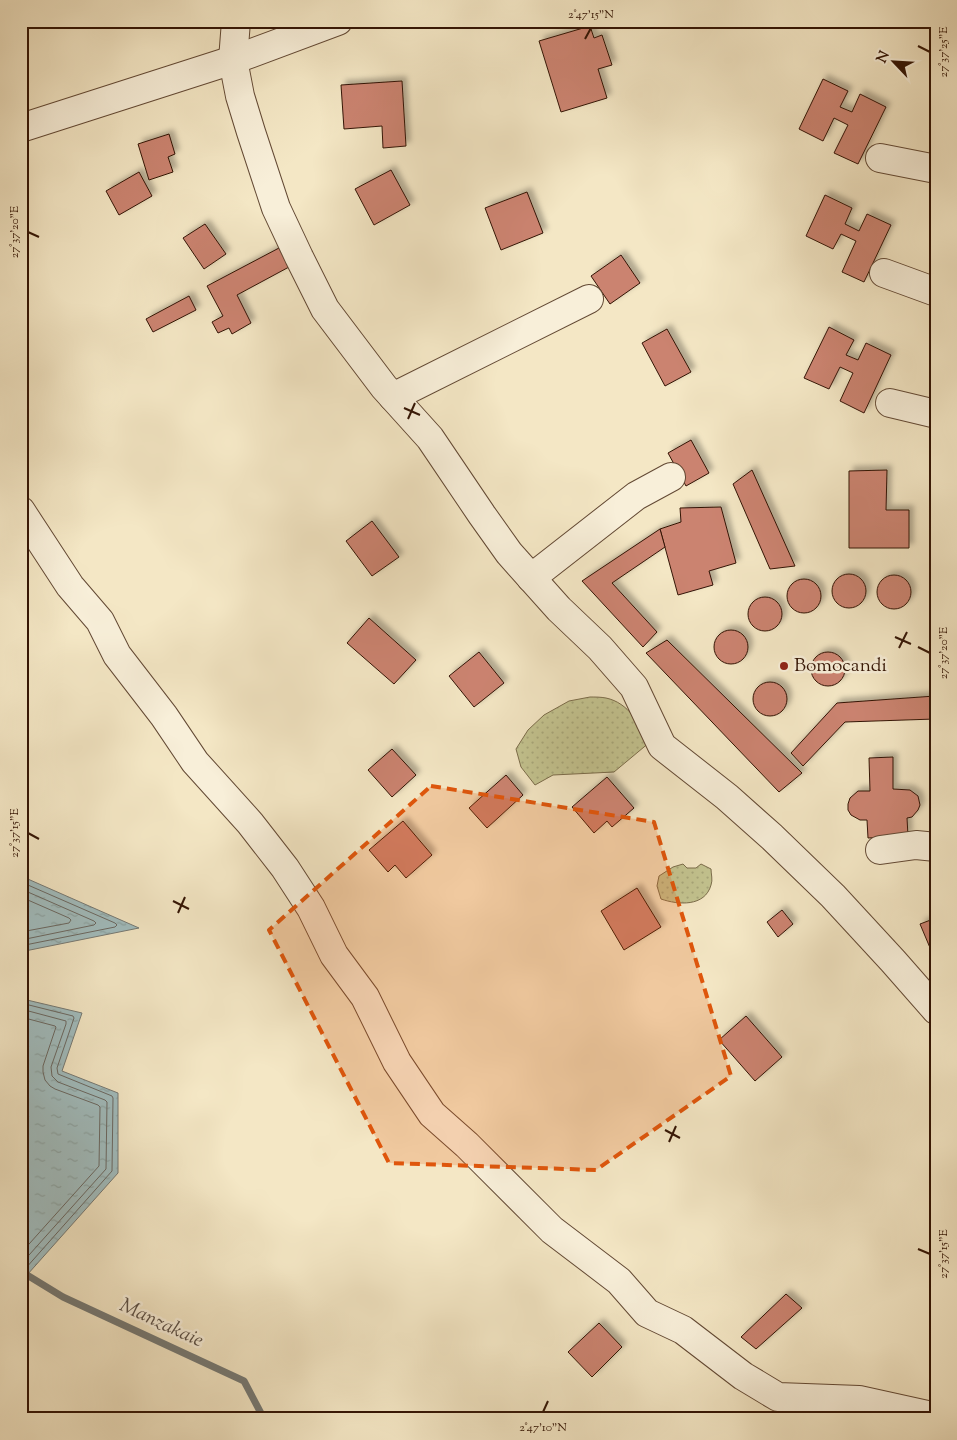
<svg xmlns="http://www.w3.org/2000/svg" width="957" height="1440" font-family="'Sorts Mill Goudy',serif">
	<style>
		.grass { fill: url(#grass-dots); stroke: #7b6c4a }
		.water { fill: url(#water-ripples); stroke: #757974 }
		.lines { fill: none; stroke-linecap: round; stroke-linejoin: round }
		.shore { stroke: #6a6862; stroke-width: 1 }
		.stream { stroke: #757974; stroke-width: 7 }
		.building { fill: #cb8370; stroke: #331404; filter: url(#shadow) }
		.minor-casing { stroke: #634934; stroke-width: 30 }
		.minor { stroke: #f8efd9; stroke-width: 28 }
		.marked { fill: #df560c; fill-opacity: 0.2; stroke: #df560c; stroke-width: 4; stroke-dasharray: 10 6; stroke-linejoin: round }
		.ticks { fill: none; stroke: #331404; stroke-width: 2 }
		.poi-dot { fill: #8f2418; stroke: #f8efd9; stroke-width: 2 }
		.labels { text-anchor: middle; dominant-baseline: central; stroke-width: 5; stroke-linejoin: round; paint-order: stroke }
		.poi-label { font-size: 19px; fill: #331404; stroke: #f8efd9; text-anchor: start }
		.water-label { font-size: 20px; font-style: italic; fill: #5a4f45; stroke: #f8efd9 }
		.neatline { fill: none; stroke: #331404; stroke-width: 2 }
		.ticks-label { font-size: 12px; text-anchor: middle; fill: #331404 }
	</style>
	<defs>
		<pattern id="grass-dots" width="8" height="8" patternUnits="userSpaceOnUse" patternTransform="scale(1.25)"><rect width="8" height="8" fill="#c3c38f"/><path d="M2 2h.1M6 6h.1" fill="none" stroke="#a8a77a" stroke-width="1.8" stroke-linecap="round"/></pattern>
		<pattern id="water-ripples" width="26" height="14" patternUnits="userSpaceOnUse" patternTransform="scale(1.25)"><rect width="26" height="14" fill="#a1bdbf"/><path d="M2 4q2-2 4 0t4 0M15 11q2-2 4 0t4 0" fill="none" stroke="#8ba2a2"/></pattern>
		<filter id="shadow"><feDropShadow dx="4.5" dy="-4.5" stdDeviation="2.5" flood-color="#0004"/></filter>
	</defs>
	<rect width="100%" height="100%" fill="#f4e7c5"/>
	<filter id="stains"><feTurbulence type="fractalNoise" baseFrequency=".004" numOctaves="4"/><feColorMatrix values="0 0 0 0 .2 0 0 0 0 .09 0 0 0 0 .02 0 0 0 .5 -.17"/></filter>
	<radialGradient id="worn" r=".72"><stop offset=".6" stop-color="#630" stop-opacity="0"/><stop offset="1" stop-color="#630" stop-opacity=".3"/></radialGradient>
	<g class="grass">
		<path d="M590,697C595,697 601,697 606,698C629,703 639,724 650,742L614,772L553,775L535,785L521,767L516,749L528,730L544,715L569,701Z"/>
		<path d="M683,864L687,868H696L701,864L711,869C711,874 713,880 711,885C705,907 678,905 661,899L657,886L659,876L673,867Z"/>
	</g>
	<polygon class="water" points="21,876 139,928 25,951 27,1000 82,1013 62,1071 118,1093 118,1173 27,1275 21,1276"/>
	<g class="lines">
		<g class="shore">
			<polyline points="21,882 115,923 117,925 115,927 25,945 21,947"/>
			<polyline points="21,889 94,921 96,923 94,925 21,940"/>
			<polyline points="21,897 69,918 71,920 69,923 21,932"/>
			<polyline points="21,982 22,1000 25,1004 73,1016 74,1018 57,1068 58,1074 112,1096 113,1098 112,1171 25,1269 21,1271"/>
			<polyline points="21,1009 66,1021 66,1024 51,1067 52,1076 58,1082 105,1100 107,1102 106,1169 21,1264"/>
			<polyline points="21,1017 55,1026 56,1027 43,1066 43,1072 45,1080 50,1086 55,1089 98,1105 100,1107 99,1166 21,1253"/>
		</g>
		<polyline class="stream" points="27,1275 63,1297 244,1381 264,1419"/>
	</g>
	<g class="building">
		<polygon points="590,26 594,38 602,35 612,65 598,69 607,98 561,112 539,41"/>
		<polygon points="823,79 848,91 840,107 852,112 860,94 886,107 858,164 834,153 848,125 834,118 823,141 799,129"/>
		<polygon points="402,81 406,146 383,148 382,126 344,129 341,85"/>
		<polygon points="169,134 175,154 168,157 173,172 149,180 138,144"/>
		<polygon points="391,170 410,205 374,225 355,189"/>
		<polygon points="139,172 152,196 119,215 106,191"/>
		<polygon points="527,192 543,233 501,250 485,208"/>
		<polygon points="825,195 852,208 845,224 859,231 867,214 891,225 864,282 842,272 856,241 841,234 833,249 806,236"/>
		<polygon points="205,224 226,254 204,269 183,238"/>
		<polygon points="279,248 289,267 237,295 251,323 232,334 229,328 218,333 212,322 223,316 207,286"/>
		<polygon points="621,255 640,283 610,304 591,276"/>
		<polygon points="189,296 196,310 153,332 146,319"/>
		<polygon points="829,327 854,340 846,355 858,360 866,343 891,355 864,413 840,401 853,373 840,367 829,389 804,378"/>
		<polygon points="667,329 691,372 665,386 642,343"/>
		<polygon points="691,440 709,473 686,486 668,453"/>
		<polygon points="752,470 795,566 770,569 733,484"/>
		<polygon points="887,470 886,510 909,510 909,548 849,548 849,471"/>
		<polygon points="721,507 736,563 709,571 713,585 678,595 660,529 681,522 680,508"/>
		<polygon points="372,521 399,557 372,576 346,541"/>
		<polygon points="660,529 665,547 612,583 657,632 643,647 582,581"/>
		<circle cx="849" cy="591" r="17"/>
		<circle cx="894" cy="592" r="17"/>
		<circle cx="804" cy="596" r="17"/>
		<circle cx="765" cy="614" r="17"/>
		<polygon points="369,618 416,660 394,684 347,643"/>
		<circle cx="731" cy="647" r="17"/>
		<polygon points="667,640 802,773 779,792 646,653"/>
		<polygon points="479,652 504,683 474,707 449,676"/>
		<circle cx="828" cy="669" r="17"/>
		<circle cx="770" cy="699" r="17"/>
		<polygon points="935,696 935,719 845,722 803,766 791,753 837,703"/>
		<polygon points="392,749 416,775 392,797 368,770"/>
		<polygon points="893,757 893,789 910,790 918,796 920,805 918,810 912,817 907,818 908,836 868,838 867,820 860,820 851,815 848,810 848,804 850,798 858,791 870,791 869,758"/>
		<polygon points="506,775 523,795 487,828 469,808"/>
		<polygon points="607,777 634,808 612,827 607,821 594,833 572,807"/>
		<polygon points="403,821 432,855 406,878 395,865 388,872 369,850"/>
		<polygon points="637,888 661,927 624,950 601,911"/>
		<polygon points="782,910 793,924 778,937 767,922"/>
		<polygon points="936,918 936,962 920,924"/>
		<polygon points="746,1016 782,1057 755,1081 719,1040"/>
		<polygon points="786,1294 802,1308 756,1349 741,1337"/>
		<polygon points="599,1323 622,1347 592,1377 568,1352"/>
	</g>
	<g class="lines">
		<g class="minor-casing">
			<g id="minor">
				<polyline points="236,21 233,60 240,96 251,132 276,208 299,257 325,309 384,387 430,438 482,515 509,553 559,609 600,648 634,687 662,746 727,797 772,837 833,896 893,961 936,1010"/>
				<polyline points="21,128 233,60 338,21"/>
				<polyline points="880,158 936,169"/>
				<polyline points="884,273 936,292"/>
				<polyline points="393,397 589,299"/>
				<polyline points="890,403 936,414"/>
				<polyline points="21,511 70,586 100,621 117,655 164,716 195,762 250,823 285,868 311,908 334,955 365,997 397,1062 432,1114 467,1145 552,1230 619,1281 647,1313 683,1330 743,1376 778,1397 859,1400 936,1417"/>
				<polyline points="531,578 636,496 671,477"/>
				<polyline points="880,850 916,845 936,847"/>
			</g>
		</g>
		<use href="#minor" class="minor"/>
	</g>
	<path class="marked" d="M431,786L654,822L731,1076L596,1170L389,1163L269,930Z"/>
	<path class="ticks" d="M585,39L591,28M918,46L930,52M28,232L39,237M404,408L420,415M408,419L415,403M895,637L911,644M918,647L930,653M899,648L907,632M28,833L39,839M173,901L189,909M178,913L185,897M665,1130L680,1138M669,1142L676,1126M918,1249L930,1254M543,1412L548,1401"/>
	<circle class="poi-dot" cx="784" cy="666" r="5"/>
	<g class="labels">
		<g class="poi-label">
			<text x="794" y="666">Bomocandi</text>
		</g>
		<g class="water-label">
			<text transform="translate(161 1324) rotate(25)">Manzakaie</text>
		</g>
	</g>
	<rect width="957" height="1440" fill="none" stroke="#f4e7c5" stroke-width="55"/>
	<g transform="translate(894 62) rotate(295)" stroke="#f8efd9" stroke-width="4" paint-order="stroke">
	<path d="M0-4L9 19L0 12L-9 19Z" fill="#331404"/>
	<text y="-8" font-size="14" font-weight="bold" text-anchor="middle" fill="#331404">N</text>
	</g>
	<rect x="28" y="28" width="902" height="1384" class="neatline"/>
	<g class="ticks-label">
		<text x="591" y="18">2°47'15"N</text>
		<text transform="translate(943 52) rotate(-90)" y="4">27°37'25"E</text>
		<text transform="translate(14 232) rotate(-90)" y="4">27°37'20"E</text>
		<text transform="translate(943 653) rotate(-90)" y="4">27°37'20"E</text>
		<text transform="translate(14 833) rotate(-90)" y="4">27°37'15"E</text>
		<text transform="translate(943 1254) rotate(-90)" y="4">27°37'15"E</text>
		<text x="543" y="1431">2°47'10"N</text>
	</g>
	<rect width="100%" height="100%" filter="url(#stains)"/>
	<rect width="100%" height="100%" fill="url(#worn)"/>
</svg>
